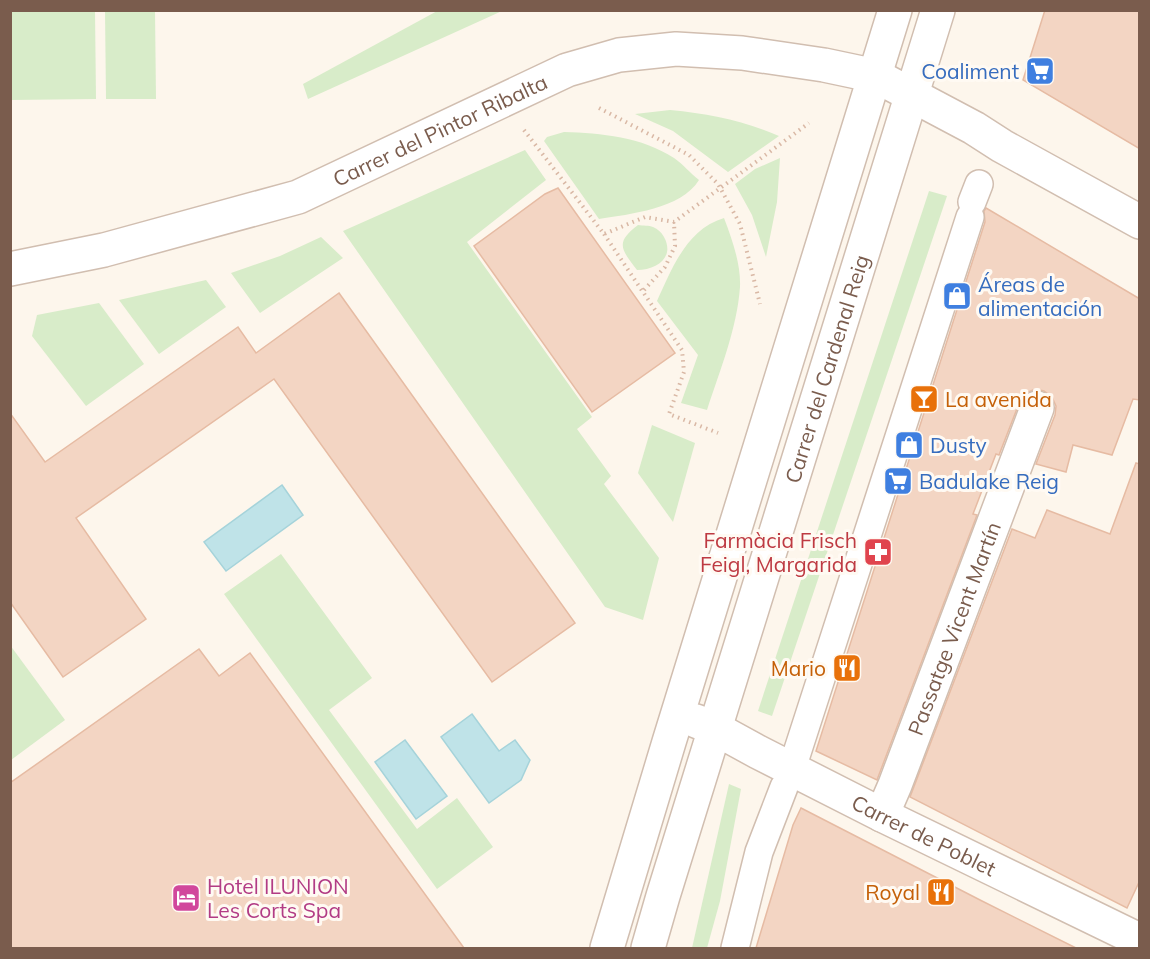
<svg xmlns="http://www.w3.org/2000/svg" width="1150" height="959" font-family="Mulish,sans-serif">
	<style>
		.green { fill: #d8ecc9 }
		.water { fill: #bfe3e8; stroke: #a5d3da; stroke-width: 1.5 }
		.building { fill: #f3d5c3; stroke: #e6bba3; stroke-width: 1.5 }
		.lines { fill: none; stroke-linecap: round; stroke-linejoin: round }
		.pedestrian-casing { stroke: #d1beb0; stroke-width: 30 }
		.minor-casing { stroke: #d1beb0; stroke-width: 36 }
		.path { stroke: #d9b8a5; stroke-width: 4; stroke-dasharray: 1.5 4.5; stroke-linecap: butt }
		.pedestrian { stroke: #fff; stroke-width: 27 }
		.minor { stroke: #fff; stroke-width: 33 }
		.labels { text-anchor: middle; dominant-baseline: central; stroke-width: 6; stroke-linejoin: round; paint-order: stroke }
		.shop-label { font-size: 21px; fill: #366cbe; stroke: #fffaf3; text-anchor: start }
		.street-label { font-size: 21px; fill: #7a5c4d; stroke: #fffaf3 }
		.food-label { font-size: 21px; fill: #c56008; stroke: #fffaf3; text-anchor: end }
		.health-label { font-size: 21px; fill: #be3a42; stroke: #fffaf3; text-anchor: end }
		.hotel-label { font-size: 21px; fill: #b23c85; stroke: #fffaf3; text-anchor: start }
	</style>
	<rect width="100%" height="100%" fill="#fdf6ec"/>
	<g class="green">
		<polygon points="439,10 502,11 308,99 303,84"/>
		<polygon points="10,11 95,11 96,99 11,100"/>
		<polygon points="105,11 155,11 156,99 106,99"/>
		<path d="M670,110C710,114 742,120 779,136L728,172L673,131L635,114Z"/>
		<path d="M564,132C601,133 642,137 674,158C683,164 690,173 699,180C681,209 630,214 599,219L544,141L547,137Z"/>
		<polygon points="525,150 546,180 467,242 592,417 577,429 611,476 604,484 659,558 643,620 605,607 343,231"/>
		<polygon points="780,158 777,202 766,257 752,215 735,184 755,169"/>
		<polygon points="929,191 947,196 772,716 758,711"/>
		<path d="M724,218C732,239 741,264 740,287C737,329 720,370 707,410L681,403L698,355L657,301C672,268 687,229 724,218Z"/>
		<path d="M638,225C643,226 649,225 653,227C658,229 661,232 664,237C675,257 657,270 637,270C622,250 614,243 638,225Z"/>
		<polygon points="321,237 343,258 260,313 231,273 280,256"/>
		<polygon points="206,280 226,307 159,354 119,300"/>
		<polygon points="99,303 144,364 86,406 32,336 37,315"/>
		<polygon points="652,425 695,443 673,522 638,473"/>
		<polygon points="281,554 372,678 329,710 417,829 457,798 493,847 437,889 224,594"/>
		<polygon points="10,645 65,720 11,760 10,760"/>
		<polygon points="729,784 741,789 720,901 707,948 692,948"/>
	</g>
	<g class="water">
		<polygon points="282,485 303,515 226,571 204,542"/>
		<polygon points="472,714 499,751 515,740 530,760 521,780 489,803 441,737"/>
		<polygon points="405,740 447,796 416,819 375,762"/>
	</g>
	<g class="building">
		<polygon points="1045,10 1140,10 1140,149 1023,80"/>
		<polygon points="558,188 675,353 592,412 474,246 545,194"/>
		<polygon points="986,208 1140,299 1140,400 1133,399 1112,455 1073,445 1066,472 1036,464 1055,415 1056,406 1052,397 1044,391 1035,389 1026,393 1020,401 999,455 996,454 973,514 977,515 877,780 816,751 985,222 984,211"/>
		<polygon points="339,293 575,623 492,682 274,379 76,518 146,619 63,677 10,602 10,413 45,462 238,327 256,353"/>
		<polygon points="1136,463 1140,464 1140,880 1127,908 910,797 1012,529 1035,538 1047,510 1110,534"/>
		<polygon points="199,649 219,676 250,653 464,948 10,948 10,783"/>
		<polygon points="801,808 982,901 1076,948 756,948 793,825"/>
	</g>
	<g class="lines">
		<g class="pedestrian-casing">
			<g id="pedestrian">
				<polyline points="972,202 979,184"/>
				<polyline points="796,756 970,217"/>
				<polyline points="735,948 759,852 784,787"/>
			</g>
		</g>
		<g class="minor-casing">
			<g id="minor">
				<path id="s1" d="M10,269L104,250L298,197L567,70L619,55L676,49L742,53L824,65L876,76L974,128L1002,146L1140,222"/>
				<path id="s2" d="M696,721L716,729L758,752L882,815L1133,937"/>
				<path id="s3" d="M882,815L895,785L1037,408"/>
				<polyline points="607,948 669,742 895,10"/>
				<path id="s4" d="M648,948L663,896L938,10"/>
			</g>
		</g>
		<g class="path">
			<polyline points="599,108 689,155 718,184 740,224 760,304"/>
			<polyline points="524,130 604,234 645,217 674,222 809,123"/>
			<polyline points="604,234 682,350 684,372 669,414 718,433"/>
			<polyline points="644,290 665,267 675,246 674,222"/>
		</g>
		<use href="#pedestrian" class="pedestrian"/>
		<use href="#minor" class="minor"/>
	</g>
	<defs>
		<g id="supermarket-square" transform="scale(1.5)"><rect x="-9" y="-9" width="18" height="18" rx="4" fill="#3f7fe0" stroke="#fffaf3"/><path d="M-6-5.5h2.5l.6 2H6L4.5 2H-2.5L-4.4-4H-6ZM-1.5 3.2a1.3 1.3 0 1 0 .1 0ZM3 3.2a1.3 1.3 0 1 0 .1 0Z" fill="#fff"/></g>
		<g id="shop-square" transform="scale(1.5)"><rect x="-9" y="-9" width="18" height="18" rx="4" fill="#3f7fe0" stroke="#fffaf3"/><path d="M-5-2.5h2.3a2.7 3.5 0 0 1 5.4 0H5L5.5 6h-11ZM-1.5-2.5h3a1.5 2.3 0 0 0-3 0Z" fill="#fff"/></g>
		<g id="bar-square" transform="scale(1.5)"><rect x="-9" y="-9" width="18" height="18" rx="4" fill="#e8710a" stroke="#fffaf3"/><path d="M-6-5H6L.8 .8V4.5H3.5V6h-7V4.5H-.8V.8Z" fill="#fff"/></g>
		<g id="pharmacy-square" transform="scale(1.5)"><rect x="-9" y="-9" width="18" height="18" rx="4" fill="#e0444e" stroke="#fffaf3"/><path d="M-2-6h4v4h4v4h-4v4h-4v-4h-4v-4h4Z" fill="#fff"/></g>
		<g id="restaurant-square" transform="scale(1.5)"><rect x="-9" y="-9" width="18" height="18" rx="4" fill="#e8710a" stroke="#fffaf3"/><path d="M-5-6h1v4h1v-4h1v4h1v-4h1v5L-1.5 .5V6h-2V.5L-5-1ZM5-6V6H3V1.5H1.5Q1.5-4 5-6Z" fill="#fff"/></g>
		<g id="hotel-square" transform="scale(1.5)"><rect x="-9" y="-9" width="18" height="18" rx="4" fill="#d1479c" stroke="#fffaf3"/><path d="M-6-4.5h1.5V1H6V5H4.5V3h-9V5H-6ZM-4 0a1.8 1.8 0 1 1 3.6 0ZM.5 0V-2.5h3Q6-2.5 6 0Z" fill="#fff"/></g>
	</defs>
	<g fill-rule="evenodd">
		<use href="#supermarket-square" x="1040" y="71"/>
		<use href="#shop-square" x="957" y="296"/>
		<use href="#bar-square" x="924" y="399"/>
		<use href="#shop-square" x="909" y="445"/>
		<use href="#supermarket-square" x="898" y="481"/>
		<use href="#pharmacy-square" x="878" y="552"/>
		<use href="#restaurant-square" x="847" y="668"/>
		<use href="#restaurant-square" x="941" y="892"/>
		<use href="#hotel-square" x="186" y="898"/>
	</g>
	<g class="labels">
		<g class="shop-label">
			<text x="1019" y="71" text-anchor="end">Coaliment</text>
			<text x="978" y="284">Áreas de<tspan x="978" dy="24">alimentación</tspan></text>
			<text x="930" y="445">Dusty</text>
			<text x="919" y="481">Badulake Reig</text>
		</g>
		<g class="street-label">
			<text stroke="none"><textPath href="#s1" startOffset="454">Carrer del Pintor Ribalta</textPath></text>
			<text stroke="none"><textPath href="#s4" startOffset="606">Carrer del Cardenal Reig</textPath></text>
			<text stroke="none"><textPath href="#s3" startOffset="200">Passatge Vicent Martín</textPath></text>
			<text stroke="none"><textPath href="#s2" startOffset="255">Carrer de Poblet</textPath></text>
		</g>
		<g class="food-label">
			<text x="945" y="399" text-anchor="start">La avenida</text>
			<text x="826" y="668">Mario</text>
			<text x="920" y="892">Royal</text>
		</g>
		<g class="health-label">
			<text x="857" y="540">Farmàcia Frisch<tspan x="857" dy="24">Feigl, Margarida</tspan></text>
		</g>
		<g class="hotel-label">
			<text x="207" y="886">Hotel ILUNION<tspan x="207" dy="24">Les Corts Spa</tspan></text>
		</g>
	</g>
	<rect width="1150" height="959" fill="none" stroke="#7a5c4d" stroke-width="24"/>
</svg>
